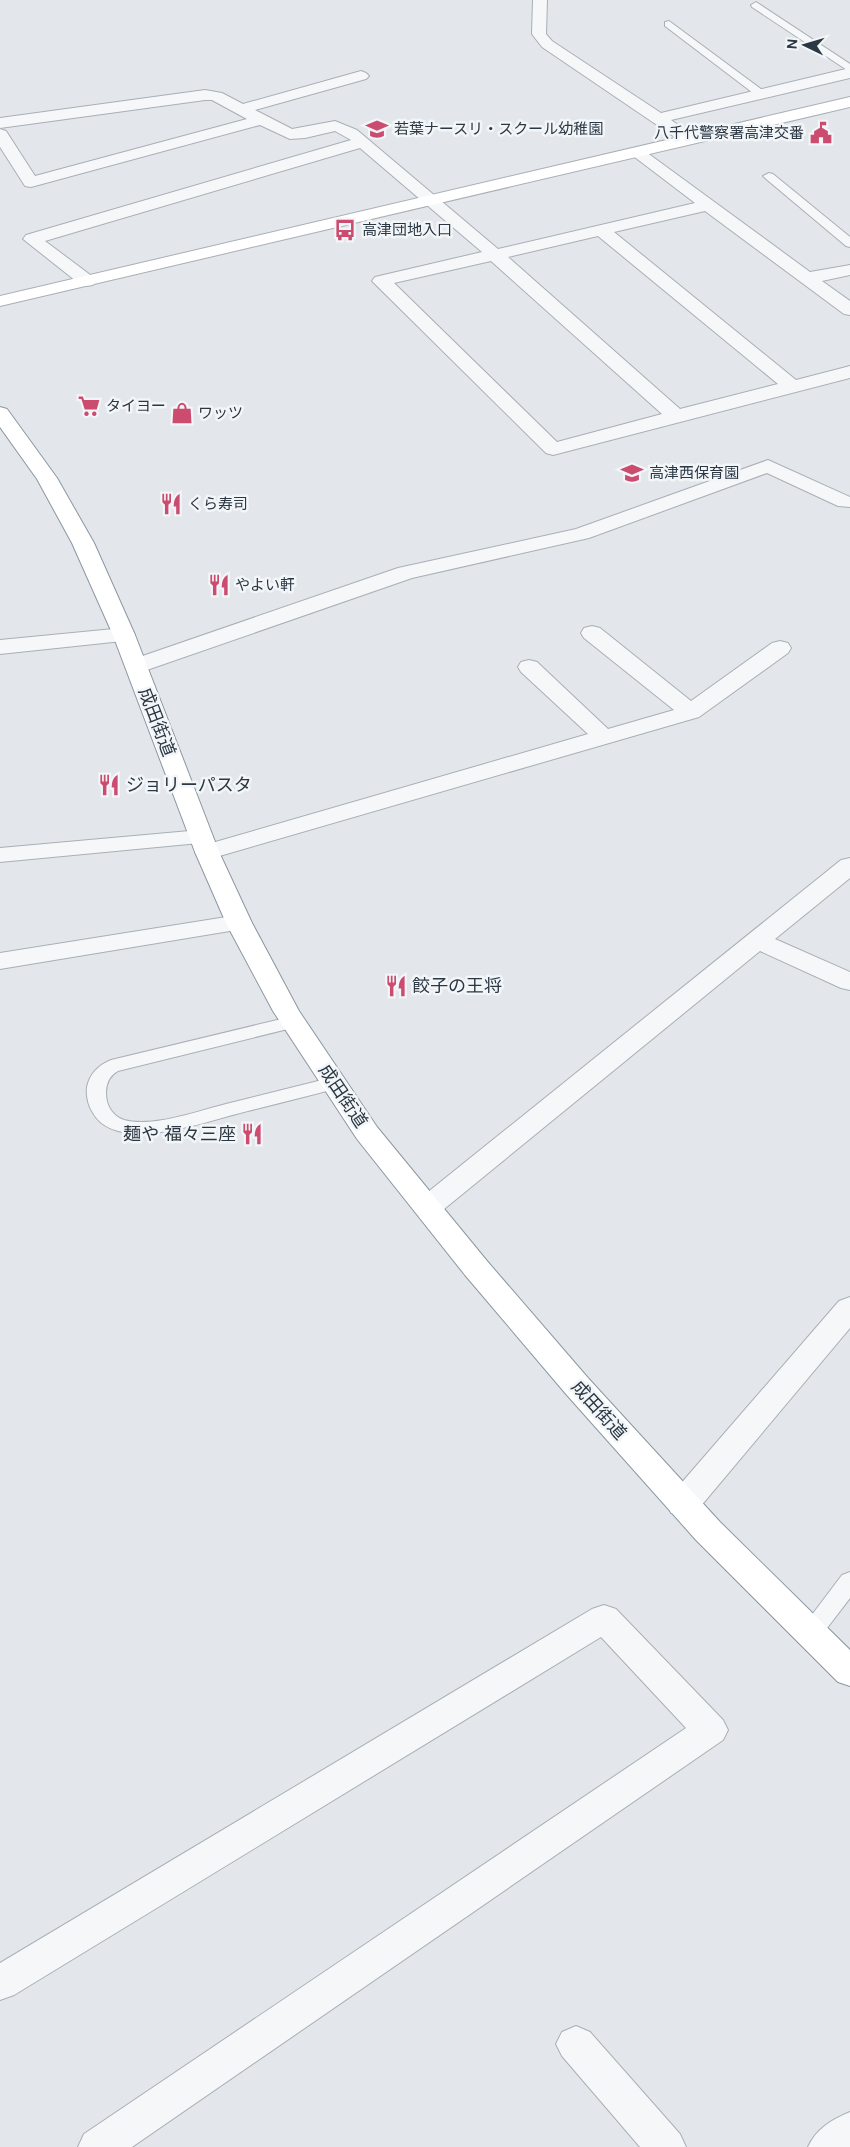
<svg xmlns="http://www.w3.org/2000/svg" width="850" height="2147" font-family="'DM Sans','Noto Sans JP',sans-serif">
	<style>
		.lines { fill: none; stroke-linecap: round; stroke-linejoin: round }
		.lane-casing { stroke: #a8afb5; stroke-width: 2 }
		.street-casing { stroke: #a8afb5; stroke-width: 2 }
		.secondary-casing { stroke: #a8afb5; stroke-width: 2 }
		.highway-casing { stroke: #8b97a1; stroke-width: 2 }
		.lane { fill: #f6f7f9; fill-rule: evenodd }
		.street { fill: #f6f7f9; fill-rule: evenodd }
		.secondary { fill: #fff; fill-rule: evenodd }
		.highway { fill: #fff; fill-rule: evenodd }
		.labels { text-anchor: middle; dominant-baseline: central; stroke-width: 5; stroke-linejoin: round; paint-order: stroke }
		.far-poi-label { font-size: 15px; fill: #2b3743; stroke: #f3f6f8; text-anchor: start }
		.street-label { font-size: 18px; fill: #2b3743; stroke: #f3f6f8 }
		.poi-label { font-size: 18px; fill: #2b3743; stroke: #f3f6f8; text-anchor: start }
	</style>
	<rect width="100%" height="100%" fill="#e3e7eb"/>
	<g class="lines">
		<g class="lane-casing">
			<g id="lane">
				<polygon points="756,2 850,64 850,72 752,7 751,5"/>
				<polygon points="669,21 765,92 766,94 765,96 757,96 665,26 665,22"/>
				<polygon points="769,173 773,174 850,237 850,247 846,246 765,178 763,176"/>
				<path d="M294,1016L300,1018L303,1022L300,1026L118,1071C109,1076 106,1084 106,1093C106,1105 112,1116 124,1120C153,1128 197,1111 226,1104C262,1095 298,1086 334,1077L341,1079L343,1083L341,1087C309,1096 276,1104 244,1112C207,1121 117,1155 93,1113C88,1105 86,1096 87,1087C90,1073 99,1065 111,1060Z"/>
				<polygon points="850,1572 850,1598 818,1640 810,1643 802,1640 798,1634 802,1628 842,1575"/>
			</g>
		</g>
		<g class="street-casing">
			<g id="street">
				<polygon points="533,0 547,0 546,34 552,41 661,113 850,68 850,78 671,120 694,136 696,139 694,142 682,142 542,47 532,34"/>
				<path d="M361,71L366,73L369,76L366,79L255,110L292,129L335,121L357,130L498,249L695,203L628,152L630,149H642L810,272L850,265V275L822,281L850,301V315L844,314L705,211L614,232L796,380L850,366V378L553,455L546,453L372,281L375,277L482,252L360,148L45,241L93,277L96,281L93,285L87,286L81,285L23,239L26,235L351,140L335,131L305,138L290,139L260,125L31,187L25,186L0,147V129L6,131L35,176L247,119L212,100H205L0,128V118L205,90L222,93L243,104ZM598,236L778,384L680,409L508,257ZM491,261L662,414L557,442L394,283Z"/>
				<polygon points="768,460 850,497 850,507 838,506 767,473 589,538 412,578 144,671 136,673 128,671 125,666 128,661 398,568 576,529"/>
				<polygon points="592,626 600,628 691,701 772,643 780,641 788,643 791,648 788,653 699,717 216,857 207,859 198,857 195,852 198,847 588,734 521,672 518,667 521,662 529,660 537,662 608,729 674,710 584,638 581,633 584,628"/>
				<polygon points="124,628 132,630 135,635 132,640 0,654 0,640"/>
				<polygon points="201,830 210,832 213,837 210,842 0,862 0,848"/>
				<polygon points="850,858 850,878 775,939 850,972 850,990 841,988 760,951 438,1214 428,1217 418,1214 413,1207 418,1200 841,860"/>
				<polygon points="239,915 248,918 252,923 248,928 0,969 0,953"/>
				<polygon points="850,1297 850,1328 695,1513 683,1516 671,1513 667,1504 671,1495 839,1301"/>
				<polygon points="604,1605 616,1609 723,1720 728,1730 723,1740 132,2147 78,2147 84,2134 686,1728 601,1637 14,1995 0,2000 0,1963 592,1609"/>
				<polygon points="576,2026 590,2032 680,2134 686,2147 640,2147 562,2056 556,2044 562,2032"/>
				<path d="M850,2112V2147H808C816,2129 831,2120 850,2112Z"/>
			</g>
		</g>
		<g class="secondary-casing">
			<polygon id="secondary" points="850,97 850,107 0,306 0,296"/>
		</g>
		<g class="highway-casing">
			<polygon id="highway" points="0,407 7,409 57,478 94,543 135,635 219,852 252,923 299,1011 377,1127 487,1261 588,1378 720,1522 850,1650 850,1686 838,1682 696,1540 566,1394 465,1275 357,1139 273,1011 226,923 195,852 113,635 72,543 37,479 0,427"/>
		</g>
		<use href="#lane" class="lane"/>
		<use href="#street" class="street"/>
		<use href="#secondary" class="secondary"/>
		<use href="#highway" class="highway"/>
	</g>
	<defs>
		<g id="school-bare" transform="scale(1.725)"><path d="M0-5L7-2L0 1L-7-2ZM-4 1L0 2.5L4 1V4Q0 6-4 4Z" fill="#cc4c70" stroke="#f3f6f8" stroke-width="2.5" paint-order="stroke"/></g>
		<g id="civic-bare" transform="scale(1.725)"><path d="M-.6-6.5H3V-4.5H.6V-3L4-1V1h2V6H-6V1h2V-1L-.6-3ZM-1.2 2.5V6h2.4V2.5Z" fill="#cc4c70" stroke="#f3f6f8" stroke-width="2.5" paint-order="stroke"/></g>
		<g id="bus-bare" transform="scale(1.725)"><path d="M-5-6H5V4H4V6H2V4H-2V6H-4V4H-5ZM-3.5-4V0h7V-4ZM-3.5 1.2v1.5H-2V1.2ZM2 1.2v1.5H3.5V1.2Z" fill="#cc4c70" stroke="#f3f6f8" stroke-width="2.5" paint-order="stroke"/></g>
		<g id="supermarket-bare" transform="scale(1.725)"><path d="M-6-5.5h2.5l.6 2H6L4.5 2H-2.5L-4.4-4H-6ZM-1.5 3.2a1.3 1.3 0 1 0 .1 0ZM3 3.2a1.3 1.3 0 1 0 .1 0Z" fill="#cc4c70" stroke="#f3f6f8" stroke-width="2.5" paint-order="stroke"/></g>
		<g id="shop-bare" transform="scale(1.725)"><path d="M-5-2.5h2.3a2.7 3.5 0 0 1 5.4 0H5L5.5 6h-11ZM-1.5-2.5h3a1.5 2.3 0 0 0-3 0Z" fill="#cc4c70" stroke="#f3f6f8" stroke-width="2.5" paint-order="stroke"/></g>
		<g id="restaurant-bare" transform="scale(1.725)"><path d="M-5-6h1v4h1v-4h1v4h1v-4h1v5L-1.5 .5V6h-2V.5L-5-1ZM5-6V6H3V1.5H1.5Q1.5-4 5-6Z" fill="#cc4c70" stroke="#f3f6f8" stroke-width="2.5" paint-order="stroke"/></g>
	</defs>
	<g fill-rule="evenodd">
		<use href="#school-bare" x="377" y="129"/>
		<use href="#civic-bare" x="821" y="133"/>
		<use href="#bus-bare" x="345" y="230"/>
		<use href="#supermarket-bare" x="89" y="406"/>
		<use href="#shop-bare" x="182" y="413"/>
		<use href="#school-bare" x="632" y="473"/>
		<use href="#restaurant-bare" x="171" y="504"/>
		<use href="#restaurant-bare" x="219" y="585"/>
		<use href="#restaurant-bare" x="109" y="785"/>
		<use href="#restaurant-bare" x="396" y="986"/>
		<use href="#restaurant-bare" x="252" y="1134"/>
	</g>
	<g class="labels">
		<g class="far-poi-label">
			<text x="394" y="129">若葉ナースリ・スクール幼稚園</text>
			<text x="804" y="133" text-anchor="end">八千代警察署高津交番</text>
			<text x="362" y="230">高津団地入口</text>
			<text x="106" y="406">タイヨー</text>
			<text x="198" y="413">ワッツ</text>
			<text x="649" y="473">高津西保育園</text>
			<text x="188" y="504">くら寿司</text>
			<text x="235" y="585">やよい軒</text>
		</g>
		<g class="street-label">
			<text transform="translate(157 722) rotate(69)">成田街道</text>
			<text transform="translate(343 1096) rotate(56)">成田街道</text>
			<text transform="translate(599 1410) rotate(48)">成田街道</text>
		</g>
		<g class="poi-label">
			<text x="126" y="785">ジョリーパスタ</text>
			<text x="412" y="986">餃子の王将</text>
			<text x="236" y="1134" text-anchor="end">麺や 福々三座</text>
		</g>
	</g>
	<g transform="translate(805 45) rotate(275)" stroke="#f3f6f8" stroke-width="4" paint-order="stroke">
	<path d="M0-4L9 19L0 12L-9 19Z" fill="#2b3743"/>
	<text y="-8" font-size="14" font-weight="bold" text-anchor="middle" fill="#2b3743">N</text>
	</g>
</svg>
